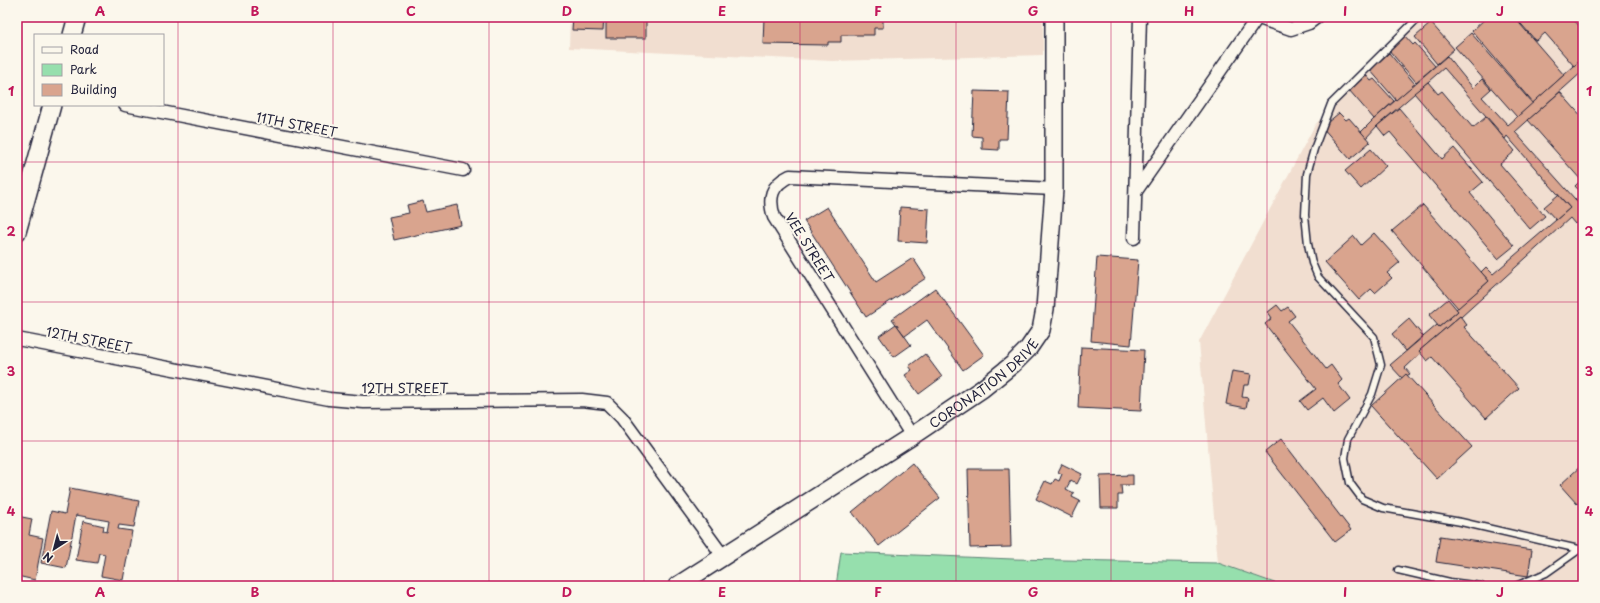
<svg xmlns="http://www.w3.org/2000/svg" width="1600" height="603" font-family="'Playpen Sans',sans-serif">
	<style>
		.built { fill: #f1ded0 }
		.green { fill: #96dfad; stroke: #5c8074 }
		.building { fill: #d9a48e; stroke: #22223b }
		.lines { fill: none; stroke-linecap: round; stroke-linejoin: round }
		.lane-casing { stroke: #22223b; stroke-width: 9 }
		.street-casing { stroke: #22223b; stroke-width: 15 }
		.secondary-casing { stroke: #22223b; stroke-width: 20 }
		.lane { stroke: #fbf7ec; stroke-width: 6 }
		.street { stroke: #fbf7ec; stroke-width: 12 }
		.secondary { stroke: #fbf7ec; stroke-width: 17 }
		.grid { fill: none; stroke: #c2185b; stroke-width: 1; stroke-opacity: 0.55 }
		.labels { text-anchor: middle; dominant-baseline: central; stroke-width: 4; stroke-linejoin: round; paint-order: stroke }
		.street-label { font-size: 13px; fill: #22223b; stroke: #fbf7ec }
		.neatline { fill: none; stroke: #c2185b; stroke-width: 1.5 }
		.grid-label { font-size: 13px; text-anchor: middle; font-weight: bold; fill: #c2185b }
	</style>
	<rect width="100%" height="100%" fill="#fbf7ec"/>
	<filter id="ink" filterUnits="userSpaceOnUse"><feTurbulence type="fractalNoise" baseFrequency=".025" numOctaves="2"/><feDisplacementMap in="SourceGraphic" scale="8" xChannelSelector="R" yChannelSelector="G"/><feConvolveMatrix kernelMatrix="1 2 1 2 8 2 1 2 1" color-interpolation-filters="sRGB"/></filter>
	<g filter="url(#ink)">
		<g class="built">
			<polygon points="570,17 1043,17 1043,55 832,61 569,48"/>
			<polygon points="1415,17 1583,17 1583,582 1574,584 1572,586 1283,586 1218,563 1199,342 1315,125"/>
		</g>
		<polygon class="green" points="841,552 1013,559 1218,563 1283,586 836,586"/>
		<g class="building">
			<polygon points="573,17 604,17 603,31 572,30"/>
			<rect x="606" y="17" width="40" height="21"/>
			<polygon points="764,17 877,17 877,19 883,19 883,28 874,28 874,35 841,35 841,42 828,42 828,45 763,44"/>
			<polygon points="1487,17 1514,17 1564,75 1533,103 1472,31"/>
			<polygon points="1515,17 1571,17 1583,30 1583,58 1574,66 1545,33 1536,41"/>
			<polygon points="1431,23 1454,49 1437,64 1415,37"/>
			<polygon points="1471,33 1533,104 1517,117 1455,47"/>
			<polygon points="1404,35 1413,45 1415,43 1435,66 1416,82 1388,49"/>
			<polygon points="1389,53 1415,84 1396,100 1370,70"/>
			<polygon points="1447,56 1473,88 1482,79 1491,89 1482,97 1508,125 1583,58 1583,71 1515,132 1583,208 1583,222 1580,219 1575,224 1570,218 1461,317 1460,316 1419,351 1421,353 1405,368 1410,374 1402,378 1390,365 1437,325 1439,327 1458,311 1456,309 1489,281 1481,272 1486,267 1493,274 1570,208 1507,136 1505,139 1499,132 1500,132 1444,68 1377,126 1366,138 1361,132 1374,119"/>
			<polygon points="1366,75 1371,81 1374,79 1394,101 1374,119 1349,90"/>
			<polygon points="1428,82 1438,94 1442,91 1473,128 1486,117 1515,151 1500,164 1545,216 1530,229 1414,93"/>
			<polygon points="974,91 1009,92 1007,139 999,139 999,150 982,149 982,137 972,136"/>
			<polygon points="1560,92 1583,118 1583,195 1575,186 1581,180 1528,120"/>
			<polygon points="1399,108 1442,159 1454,148 1483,182 1470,193 1514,246 1498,259 1390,132 1385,136 1377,126"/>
			<polygon points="1339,113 1346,120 1349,118 1370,142 1350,159 1322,127"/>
			<polygon points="1371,149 1386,166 1361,189 1345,171"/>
			<polygon points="1558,195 1570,208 1556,220 1544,207"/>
			<polygon points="1583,195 1583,208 1576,201"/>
			<polygon points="423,201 426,212 457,205 461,225 394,240 389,217 409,213 407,205"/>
			<polygon points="1423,205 1489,281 1458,308 1392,231"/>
			<polygon points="827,207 876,282 913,258 926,278 866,317 804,221"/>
			<polygon points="900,207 929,209 927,243 898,241"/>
			<polygon points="1374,233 1400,262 1387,273 1392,278 1375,293 1371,289 1359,300 1325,262 1354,236 1361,245"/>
			<polygon points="1097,257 1138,260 1131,345 1091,341"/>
			<polygon points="935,288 984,355 963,370 927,320 905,336 892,319"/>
			<polygon points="1448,299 1458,311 1439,327 1429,315"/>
			<polygon points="1277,305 1282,311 1288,307 1295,316 1288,321 1326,369 1331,365 1342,380 1338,384 1350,400 1334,413 1323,398 1307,410 1300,401 1316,389 1265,324 1272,318 1268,312"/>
			<polygon points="1460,316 1467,325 1464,327 1519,388 1486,418 1432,357 1427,361 1419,351"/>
			<polygon points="1409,319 1423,336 1406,351 1392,334"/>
			<polygon points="896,324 911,345 894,357 879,336"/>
			<polygon points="1081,347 1144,350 1141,411 1078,408"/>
			<polygon points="925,354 942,377 919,394 905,375 912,370 909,366"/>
			<polygon points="1232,371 1251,374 1249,385 1244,385 1242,397 1248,398 1246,408 1226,404"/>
			<polygon points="1406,374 1472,447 1437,479 1371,406"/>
			<polygon points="1281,439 1351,530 1335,542 1265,452"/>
			<polygon points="912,463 940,498 879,546 852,512"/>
			<polygon points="1062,464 1082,474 1077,484 1071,480 1066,489 1074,493 1072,497 1080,501 1072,517 1036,499 1045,481 1052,484 1055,479 1059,481 1062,474 1058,472"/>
			<polygon points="1583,464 1583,500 1582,499 1577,504 1560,485"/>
			<polygon points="968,469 1009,469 1011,547 970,548"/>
			<polygon points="1133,475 1133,485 1121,485 1122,495 1118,495 1118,508 1101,508 1100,476"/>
			<polygon points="70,488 139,501 134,527 119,525 118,529 132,531 123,580 101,576 105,554 99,553 97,563 76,560 83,521 104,526 103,531 107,532 109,521 76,515 66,568 41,563 51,511 65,514"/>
			<polygon points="17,498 21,499 17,516 32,519 29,535 43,538 35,580 17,576"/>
			<polygon points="1440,536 1532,550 1528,576 1436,562"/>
		</g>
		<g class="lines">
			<g class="lane-casing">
				<g id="lane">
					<polyline points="1419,17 1331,104 1314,149 1307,174 1305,215 1308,244 1312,263 1318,277 1374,337 1381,365 1372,394 1348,439 1345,458 1350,483 1362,499 1383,508 1461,522 1583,550"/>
					<polyline points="1398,570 1450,582 1481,586"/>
					<polyline points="1516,586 1546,573 1580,549"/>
				</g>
			</g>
			<g class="street-casing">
				<g id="street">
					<polyline points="1256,17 1291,29 1309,23 1317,17"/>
					<polyline points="125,105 463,170"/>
					<polyline points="1136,191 1257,18"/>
					<polyline points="1134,238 1140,17"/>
					<polyline points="17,339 329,399 364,402 582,400 607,403 622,418 723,556"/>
					<path d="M912,436L774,217C768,198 771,185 790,176L1054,189"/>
				</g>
			</g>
			<g class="secondary-casing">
				<g id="secondary">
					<polyline points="72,35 77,17"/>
					<polyline points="17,232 52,105"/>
					<path id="s1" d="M677,586L912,436L982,389L1013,364L1028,349L1041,330L1045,309L1054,189V17"/>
				</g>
			</g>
			<use href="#lane" class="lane"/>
			<use href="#street" class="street"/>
			<use href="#secondary" class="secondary"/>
		</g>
	</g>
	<path class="grid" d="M178,17V586M333,17V586M489,17V586M644,17V586M800,17V586M956,17V586M1111,17V586M1267,17V586M1422,17V586M17,162H1583M17,302H1583M17,441H1583"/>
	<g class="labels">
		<g class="street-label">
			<text transform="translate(297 124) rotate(11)">11TH STREET</text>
			<text transform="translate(810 247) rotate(58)">VEE STREET</text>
			<text transform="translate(89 339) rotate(11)">12TH STREET</text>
			<text stroke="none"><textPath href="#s1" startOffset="368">CORONATION DRIVE</textPath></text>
			<text x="405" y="387">12TH STREET</text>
		</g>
	</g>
	<rect width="1600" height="603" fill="none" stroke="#fbf7ec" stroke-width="44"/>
	<rect x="34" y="34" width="130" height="72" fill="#fbf7ec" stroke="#a4a2a5"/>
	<rect x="42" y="47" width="20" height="6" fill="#fbf7ec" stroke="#a4a2a5"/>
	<text x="70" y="54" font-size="12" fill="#22223b">Road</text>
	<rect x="42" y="64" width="20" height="12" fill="#96dfad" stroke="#a4a2a5"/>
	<text x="70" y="74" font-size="12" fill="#22223b">Park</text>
	<rect x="42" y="84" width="20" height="12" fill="#d9a48e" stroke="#a4a2a5"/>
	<text x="70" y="94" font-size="12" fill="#22223b">Building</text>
	<g transform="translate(54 549) rotate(216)" stroke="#fbf7ec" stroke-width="3" paint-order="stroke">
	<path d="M0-3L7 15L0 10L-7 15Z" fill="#22223b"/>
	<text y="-6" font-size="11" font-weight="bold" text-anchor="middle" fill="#22223b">N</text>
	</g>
	<rect x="22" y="22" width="1556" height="559" class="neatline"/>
	<g class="grid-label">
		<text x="100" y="16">A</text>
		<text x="255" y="16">B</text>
		<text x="411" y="16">C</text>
		<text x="567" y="16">D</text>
		<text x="722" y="16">E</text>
		<text x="878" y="16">F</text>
		<text x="1033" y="16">G</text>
		<text x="1189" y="16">H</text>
		<text x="1345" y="16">I</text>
		<text x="1500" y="16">J</text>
		<text x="11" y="96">1</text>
		<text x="1589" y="96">1</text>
		<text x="11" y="236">2</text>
		<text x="1589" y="236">2</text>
		<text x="11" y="376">3</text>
		<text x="1589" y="376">3</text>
		<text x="11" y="516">4</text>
		<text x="1589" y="516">4</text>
		<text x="100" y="597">A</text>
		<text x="255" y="597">B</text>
		<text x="411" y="597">C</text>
		<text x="567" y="597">D</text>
		<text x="722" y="597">E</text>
		<text x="878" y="597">F</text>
		<text x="1033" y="597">G</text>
		<text x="1189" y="597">H</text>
		<text x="1345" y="597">I</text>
		<text x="1500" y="597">J</text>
	</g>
</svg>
